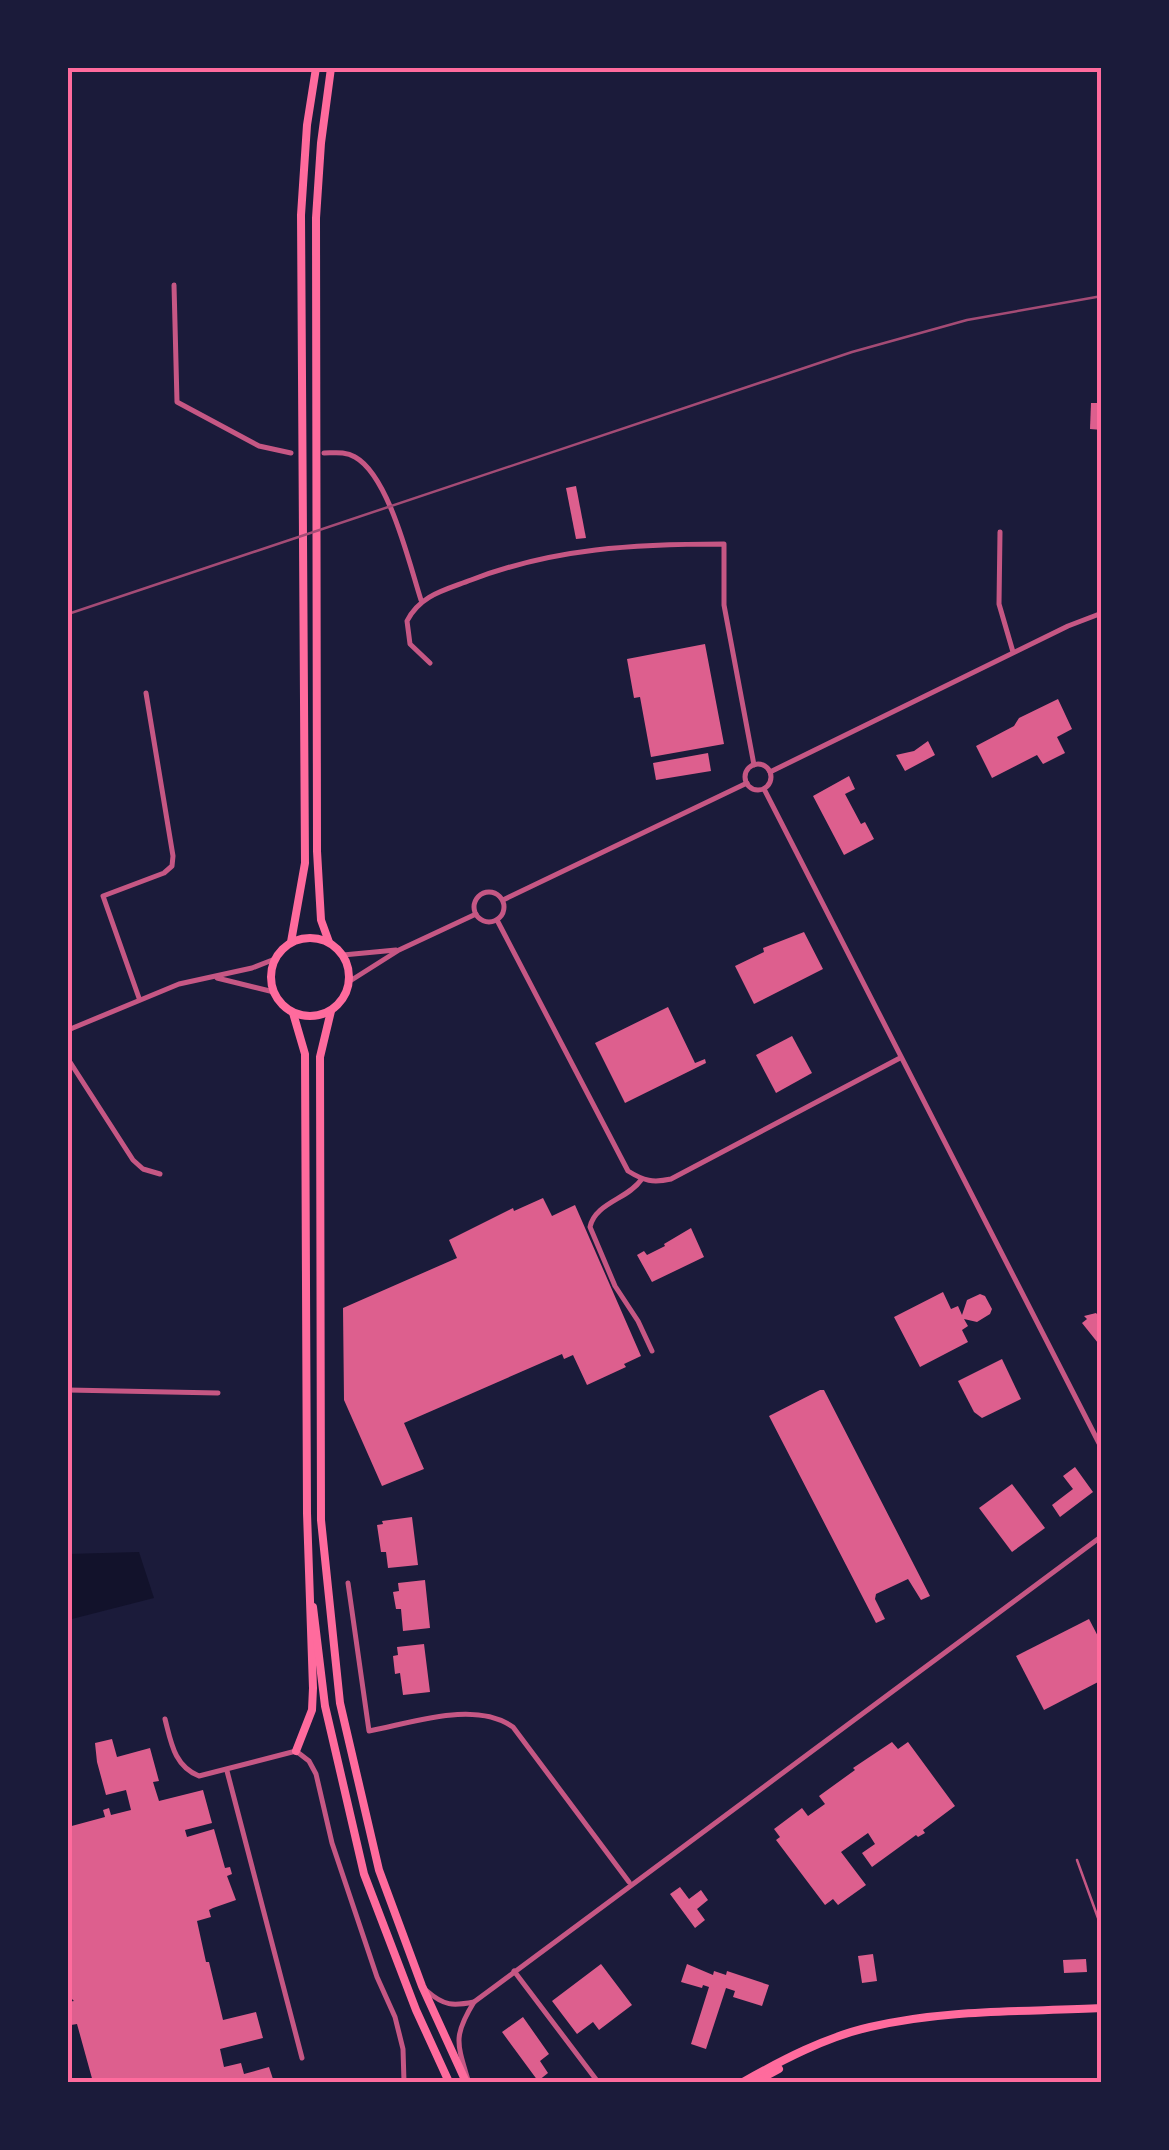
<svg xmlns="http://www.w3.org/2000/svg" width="1169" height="2150" font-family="Signika,sans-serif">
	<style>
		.water { fill: #12122b }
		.building { fill: #dd5f8e }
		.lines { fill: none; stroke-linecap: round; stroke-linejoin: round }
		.service { stroke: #c65784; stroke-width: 2.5 }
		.minor { stroke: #c65784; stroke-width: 5 }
		.secondary { stroke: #ff6b9d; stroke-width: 8 }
		.primary { stroke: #ff6b9d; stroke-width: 8 }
		.rail { stroke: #a44b75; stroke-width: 2.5 }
		.neatline { fill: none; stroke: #ff6b9d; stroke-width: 4 }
	</style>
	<rect width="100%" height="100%" fill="#1b1b3a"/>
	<polygon class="water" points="139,1552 154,1598 68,1620 68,1554"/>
	<g class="building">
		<polygon points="1091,403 1102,403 1102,430 1090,429"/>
		<polygon points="576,486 586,538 576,539 566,488"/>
		<polygon points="705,644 724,744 651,757 640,697 634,698 627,659"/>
		<polygon points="1058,699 1072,729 1057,737 1065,753 1043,764 1037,755 992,778 976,746 1014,726 1019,718"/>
		<polygon points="928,741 935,755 905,771 896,755 914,751"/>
		<polygon points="708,753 711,771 656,780 653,763"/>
		<polygon points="849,776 855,789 845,794 861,824 865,822 874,839 844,855 813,796"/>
		<polygon points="804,932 823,969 754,1004 735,966 764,952 763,948"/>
		<polygon points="668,1007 695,1063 705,1059 706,1063 625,1103 595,1043"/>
		<polygon points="792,1036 812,1073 776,1093 756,1055"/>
		<polygon points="543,1198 552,1216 575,1205 641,1356 624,1364 626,1367 587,1385 573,1355 564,1359 562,1354 404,1423 424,1469 382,1486 344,1400 343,1308 457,1258 449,1240 513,1208 514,1211"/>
		<polygon points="691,1228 704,1257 652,1282 637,1255 644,1251 647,1255 665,1246 664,1244"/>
		<polygon points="943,1292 951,1309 958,1306 962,1315 967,1300 980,1294 985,1296 992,1309 990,1314 977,1322 964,1319 968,1326 962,1330 968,1342 920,1367 894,1317"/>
		<polygon points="1096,1313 1102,1320 1102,1348 1082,1323 1087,1319 1084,1316"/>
		<polygon points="1002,1359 1021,1399 982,1418 974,1412 958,1381"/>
		<polygon points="820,1390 824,1390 930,1596 921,1600 908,1579 876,1594 875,1599 885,1619 876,1623 769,1416"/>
		<polygon points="1075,1467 1093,1492 1060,1517 1052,1505 1073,1489 1063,1476"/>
		<polygon points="1012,1484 1045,1528 1012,1552 979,1508"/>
		<polygon points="412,1517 418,1565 388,1568 386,1552 381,1552 377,1525 383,1524 382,1521"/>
		<polygon points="425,1580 430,1628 403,1631 401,1609 396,1609 393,1592 399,1591 398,1583"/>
		<polygon points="1089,1619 1102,1644 1102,1680 1044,1710 1016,1656"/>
		<polygon points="424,1644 430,1692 403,1695 400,1673 395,1674 393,1656 398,1655 397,1647"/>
		<polygon points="112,1739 117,1757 150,1748 159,1781 153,1782 159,1801 203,1790 212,1823 185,1830 187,1837 214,1829 225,1868 230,1867 232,1874 227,1876 236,1900 213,1908 209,1910 211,1917 197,1921 206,1962 209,1962 223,2020 256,2012 263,2038 220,2049 224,2067 241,2063 244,2074 269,2067 274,2082 93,2082 77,2024 71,2025 68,2014 68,2002 74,2001 68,1995 68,1827 105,1817 103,1810 109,1808 111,1815 131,1810 126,1790 106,1795 97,1762 95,1743"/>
		<polygon points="892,1742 898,1749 908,1742 955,1806 923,1830 925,1833 918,1837 916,1835 872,1867 862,1853 875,1844 868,1833 841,1852 866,1885 838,1905 833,1899 825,1905 776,1840 780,1837 774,1829 802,1808 808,1816 825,1804 819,1796 855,1770 853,1768"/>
		<polygon points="680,1887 689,1899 701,1890 708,1900 697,1909 705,1920 695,1928 670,1894"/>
		<polygon points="873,1954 877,1981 862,1983 858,1956"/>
		<polygon points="1086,1959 1087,1972 1064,1973 1063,1960"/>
		<polygon points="601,1964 632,2005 599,2030 593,2022 577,2034 552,2001"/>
		<polygon points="687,1964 713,1975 714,1971 726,1975 727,1971 769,1985 762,2006 733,1997 735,1991 726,1988 706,2049 691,2044 709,1987 703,1985 702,1988 681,1982"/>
		<polygon points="523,2017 549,2054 540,2061 548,2073 538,2081 502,2032"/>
	</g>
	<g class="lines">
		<polyline class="service" points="1077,1860 1102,1929"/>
		<g class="minor">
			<polyline points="174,285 177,402 259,446 291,453"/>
			<path d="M324,453C334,453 345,451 355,457C389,476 409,563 421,600"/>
			<polyline points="1000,532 999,604 1013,652"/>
			<path d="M430,663L410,644L407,621C420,595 445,590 471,580C554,548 636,544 724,544V605L754,765"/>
			<circle cx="758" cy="777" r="13"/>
			<polyline points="770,772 1068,626 1102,613"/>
			<polyline points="764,789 1102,1449"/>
			<circle cx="489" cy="907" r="15"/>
			<polyline points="503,900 747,783"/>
			<path d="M497,920L628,1171C644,1181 653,1183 671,1179L900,1058"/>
			<polyline points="343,955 396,950"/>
			<polyline points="217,978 274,992"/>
			<polyline points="350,981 399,950 476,914"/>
			<polyline points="139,998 103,896 164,873 172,866 173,856 146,693"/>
			<polyline points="68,1030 179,984 252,968 275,959"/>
			<polyline points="68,1059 133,1160 143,1169 160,1174"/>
			<path d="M641,1180C628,1199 595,1203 590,1227L615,1286L638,1321L652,1351"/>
			<polyline points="68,1390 218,1393"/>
			<path d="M348,1583L369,1731C412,1723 475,1700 513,1727L629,1882"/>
			<path d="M165,1719C171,1742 174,1766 199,1776L296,1751L309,1761L316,1774L332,1843L377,1977L395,2017L403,2049L404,2082"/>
			<polyline points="227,1771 302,2058"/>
			<polyline points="514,1971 598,2082"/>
			<path d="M427,1991C444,2006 453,2006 474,2002"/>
			<path d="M468,2080C457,2043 453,2036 474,2002L1102,1536"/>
		</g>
		<g class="secondary">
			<path d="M743,2082C782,2060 826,2037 870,2027C945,2009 1025,2012 1102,2008"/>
			<polyline points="755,2082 779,2069"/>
		</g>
		<g class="primary">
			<circle cx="310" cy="977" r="39"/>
			<polyline points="291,942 305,863 301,215 307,125 316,68"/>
			<polyline points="329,942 321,920 317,851 316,218 321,143 331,68"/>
			<polyline points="331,1011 320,1057 321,1520 340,1703 379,1870 422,1986 466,2082"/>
			<polyline points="293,1013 305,1054 307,1513 313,1688 312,1710 296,1751"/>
			<polyline points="313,1607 325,1706 364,1874 416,2010 449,2082"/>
		</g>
		<polyline class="rail" points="68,614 852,352 967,320 1102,296"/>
	</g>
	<rect width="1169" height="2150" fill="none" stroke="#1b1b3a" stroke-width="140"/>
	<rect x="70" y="70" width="1029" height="2010" class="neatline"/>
</svg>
